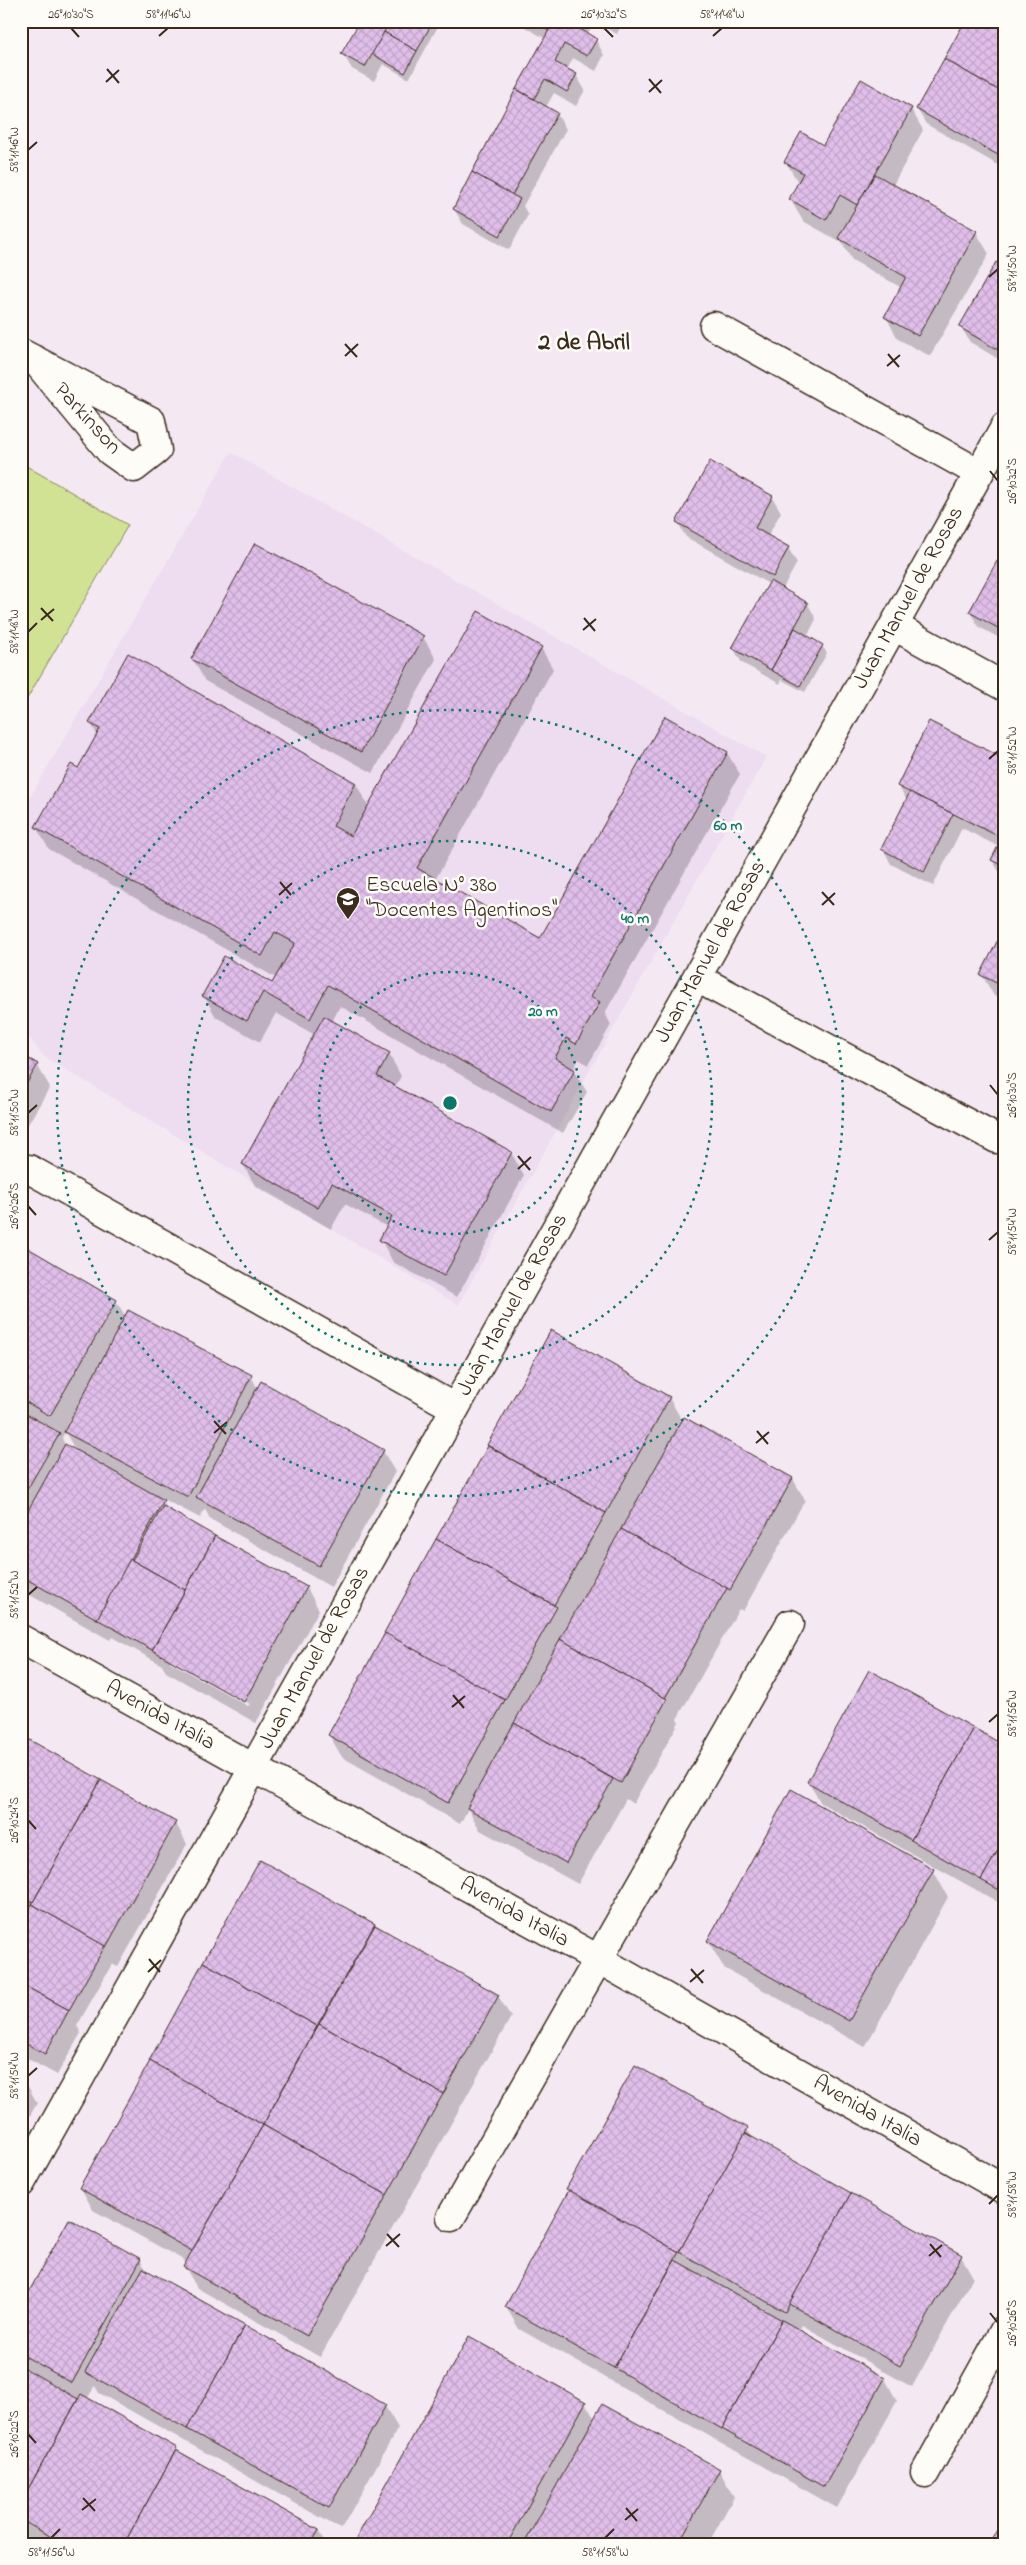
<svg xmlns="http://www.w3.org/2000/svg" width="1026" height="2565" font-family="'Indie Flower',sans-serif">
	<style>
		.built { fill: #eedcf0 }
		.pitch { fill: #d2e295; stroke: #86865a }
		.shadow { fill: #0003; fill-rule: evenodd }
		.building { fill: url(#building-cross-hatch); stroke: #3b2a1e }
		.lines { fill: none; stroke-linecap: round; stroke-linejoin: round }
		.minor-casing { stroke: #3b2a1e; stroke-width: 31 }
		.major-casing { stroke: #3b2a1e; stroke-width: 31 }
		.path { stroke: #3b2a1e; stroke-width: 3; stroke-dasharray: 1 4; stroke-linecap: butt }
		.minor { stroke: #fdfcf7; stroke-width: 28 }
		.major { stroke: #fdfcf7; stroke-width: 28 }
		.ticks { fill: none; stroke: #3b2a1e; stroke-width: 2 }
		.ring { fill: none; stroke: #0f766e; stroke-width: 2.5; stroke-dasharray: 2.5 5 }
		.labels { text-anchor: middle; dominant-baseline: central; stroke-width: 5; stroke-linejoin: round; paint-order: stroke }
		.street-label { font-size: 22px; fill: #3b2a1e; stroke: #fdfcf7 }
		.poi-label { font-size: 22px; fill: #3b2a1e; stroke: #fdfcf7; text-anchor: start }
		.neighbourhood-label { font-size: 24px; font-weight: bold; fill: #3b2a1e; stroke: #fdfcf7 }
		.centre { fill: #0f766e; stroke: #fdfcf7; stroke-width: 2.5 }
		.ring-label { font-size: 15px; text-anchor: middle; font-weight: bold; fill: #0f766e; stroke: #fdfcf7; stroke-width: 5; stroke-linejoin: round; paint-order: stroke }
		.neatline { fill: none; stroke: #3b2a1e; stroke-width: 2 }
		.ticks-label { font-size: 12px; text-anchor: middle; fill: #3b2a1e }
	</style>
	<defs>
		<pattern id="building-cross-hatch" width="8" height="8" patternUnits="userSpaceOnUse" patternTransform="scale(1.25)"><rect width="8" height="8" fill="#e0beea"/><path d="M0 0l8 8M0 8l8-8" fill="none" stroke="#c1a3c8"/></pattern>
	</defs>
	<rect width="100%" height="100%" fill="#f4e9f3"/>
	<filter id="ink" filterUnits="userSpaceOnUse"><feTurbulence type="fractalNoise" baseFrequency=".02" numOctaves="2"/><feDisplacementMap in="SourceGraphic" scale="10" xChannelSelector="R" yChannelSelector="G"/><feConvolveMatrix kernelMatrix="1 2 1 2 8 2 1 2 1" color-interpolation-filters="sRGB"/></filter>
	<g filter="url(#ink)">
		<polygon class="built" points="231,452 766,757 458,1305 43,1056 21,1027 21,813"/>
		<polygon class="pitch" points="21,463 128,525 21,709"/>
		<g class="shadow">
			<polygon points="360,21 441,21 409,79 383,64 374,81 352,69 343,54"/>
			<polygon points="521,21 623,21 617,34 594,22 587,35 596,40 604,55 596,71 573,58 567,70 576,75 585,90 576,106 554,93 546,107 557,114 566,129 523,206 528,215 509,250 463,224 454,209 546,39 525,27"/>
			<polygon points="1005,27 1005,169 926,124 917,109"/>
			<polygon points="911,109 923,130 893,185 976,232 989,254 930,356 898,339 886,317 902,288 852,260 840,239 839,241 803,221 790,199 799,184 786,162"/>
			<polygon points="1005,241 1005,256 1000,249"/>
			<polygon points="1005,268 1005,363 970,342 961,327"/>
			<polygon points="772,497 781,512 768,536 788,548 797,563 782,590 808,604 816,619 807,637 822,646 827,653 805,692 782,680 780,684 742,663 733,648 769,584 686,537 677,522"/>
			<polygon points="255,545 423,637 436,659 373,773 205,681 193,659"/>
			<polygon points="1005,566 1005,641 979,627 970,612"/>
			<polygon points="541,648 553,669 435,880 541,940 727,753 740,774 605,1013 611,1025 588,1065 579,1059 573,1070 587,1092 563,1133 340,1006 332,1022 389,1054 401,1076 395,1088 511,1153 524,1175 457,1297 393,1262 381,1240 387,1227 345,1204 331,1229 255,1186 243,1164 315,1035 276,1013 260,1042 216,1017 204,996 272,985 276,978 49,849 36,827 79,770 98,736 90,722 356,784 369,807"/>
			<polygon points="1005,760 1005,881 992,860 999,847 962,828 933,886 891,864 883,849 907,800 898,786"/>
			<polygon points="1005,929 1005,1001 994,996 982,975"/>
			<polygon points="21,1056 37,1065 50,1087 21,1136"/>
			<path d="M21,1245L116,1301L126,1317L251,1376L258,1389L383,1451L395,1472L331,1587L210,1519L205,1509L200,1518L161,1498L169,1511L307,1588L319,1610L256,1723L166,1672L162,1665L112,1637L110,1640L21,1590ZM65,1432L77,1453L66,1447L62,1438ZM170,1659L250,1704L248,1706L170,1662Z"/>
			<polygon points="551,1332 669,1398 683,1422 793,1479 805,1500 743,1611 739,1609 677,1719 679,1722 633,1804 626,1799 578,1884 480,1830 468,1809 460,1824 342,1757 329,1735"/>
			<polygon points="21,1736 175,1822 187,1844 118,1967 112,1964 77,2026 81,2033 57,2075 21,2055 21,1926 28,1913 21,1909"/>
			<polygon points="1005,1748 1005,1906 821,1803 808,1782"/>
			<polygon points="261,1862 498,1996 511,2017 320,2357 197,2288 185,2267 187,2262 93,2210 81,2188"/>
			<polygon points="933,1870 948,1897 865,2047 724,1968 708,1941"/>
			<polygon points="21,2079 25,2081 37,2103 21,2132"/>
			<polygon points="747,2129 753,2139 961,2256 973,2277 912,2387 802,2325 799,2331 885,2379 897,2401 837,2508 519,2329 506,2307 570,2192 567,2189"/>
			<polygon points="140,2260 147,2271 385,2406 398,2428 341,2529 99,2393 95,2386 87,2399 318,2530 325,2544 39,2544 21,2534 21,2308"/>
			<polygon points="585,2403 595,2419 719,2470 734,2497 708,2544 355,2544"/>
		</g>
		<g class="building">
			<polygon points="360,21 391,21 365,67 341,54"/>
			<polygon points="390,21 433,21 417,51 384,32"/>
			<polygon points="531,21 554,21 549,31"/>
			<polygon points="554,21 578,21 575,26 597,39 587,56 564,44 555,62 577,74 567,92 545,79 534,99 516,89"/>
			<polygon points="965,21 997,21 1005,26 1005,94 944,59"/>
			<polygon points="384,32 417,51 405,73 372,54"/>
			<polygon points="944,59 1005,94 1005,159 916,109"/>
			<polygon points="861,79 912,108 857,205 840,195 826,220 789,199 803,173 784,162 801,132 823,145"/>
			<polygon points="516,89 558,113 512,195 472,172"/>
			<polygon points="472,172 520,199 500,236 453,209"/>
			<polygon points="875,174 977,231 918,336 884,317 906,277 838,238"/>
			<polygon points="996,262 1005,267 1005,338 998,350 959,327"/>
			<polygon points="710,461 773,496 755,528 789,547 773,577 676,522"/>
			<polygon points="255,543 424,636 361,752 191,659"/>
			<polygon points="997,561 1005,565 1005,632 969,612"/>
			<polygon points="770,581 808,603 771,670 732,648"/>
			<polygon points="478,611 542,647 417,868 540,938 665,716 728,752 590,997 600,1002 576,1044 566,1038 555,1058 575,1070 551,1112 328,985 310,1019 263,992 247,1021 202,996 224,956 272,983 295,943 275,932 262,956 35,827 71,764 78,768 100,729 89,723 128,653 356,783 333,826 351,836"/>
			<polygon points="795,628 823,645 800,686 771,670"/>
			<polygon points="929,721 1005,759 1005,832 1002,838 897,786"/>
			<polygon points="910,792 953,814 924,872 881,849"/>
			<polygon points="1005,832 1005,867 991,860"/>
			<polygon points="1005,926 1005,987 980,975"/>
			<polygon points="324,1016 390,1053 377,1076 512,1152 444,1276 379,1240 392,1216 332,1183 318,1208 242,1164"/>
			<polygon points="21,1054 38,1064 21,1093"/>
			<polygon points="21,1244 117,1300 50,1416 21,1399"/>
			<polygon points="128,1310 252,1375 188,1497 64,1432"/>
			<polygon points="551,1330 670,1397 606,1513 487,1445"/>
			<polygon points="261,1381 384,1450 319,1566 196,1497"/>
			<polygon points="21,1411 60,1433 21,1500"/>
			<polygon points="684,1417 793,1478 730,1590 621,1529"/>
			<polygon points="65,1444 164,1500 97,1619 21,1576 21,1523"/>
			<polygon points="488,1446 606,1513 554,1605 436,1539"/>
			<polygon points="163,1506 215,1536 185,1590 132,1560"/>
			<polygon points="621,1529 727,1588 665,1698 560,1639"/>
			<polygon points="215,1536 307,1587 244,1702 152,1650"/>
			<polygon points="436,1539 557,1607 505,1700 384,1633"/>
			<polygon points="130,1559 185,1590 152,1650 97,1619"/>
			<polygon points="385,1633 505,1700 448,1803 328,1735"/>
			<polygon points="560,1639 667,1699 621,1783 514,1723"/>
			<polygon points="869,1670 974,1728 911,1840 807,1782"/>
			<polygon points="514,1723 613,1779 566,1863 467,1808"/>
			<polygon points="974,1728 1005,1746 1005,1838 981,1880 911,1840"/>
			<polygon points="21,1735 101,1780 33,1902 21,1895"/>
			<polygon points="101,1780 176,1822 106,1947 32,1904"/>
			<polygon points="791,1789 934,1869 849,2021 707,1941"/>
			<polygon points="1005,1838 1005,1893 981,1880"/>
			<polygon points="260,1860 375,1924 317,2026 203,1962"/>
			<polygon points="32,1904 105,1946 69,2010 21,1984 21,1923"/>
			<polygon points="375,1925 499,1995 443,2094 319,2024"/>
			<polygon points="203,1962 317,2026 263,2125 149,2061"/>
			<polygon points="21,1984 69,2010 45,2054 21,2041"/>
			<polygon points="319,2024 443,2094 387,2195 263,2125"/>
			<polygon points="150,2061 263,2125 192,2251 79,2188"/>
			<polygon points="635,2065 748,2128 679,2252 566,2189"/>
			<polygon points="263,2125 387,2195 307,2336 183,2267"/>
			<polygon points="745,2133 851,2193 785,2312 679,2252"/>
			<polygon points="569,2190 679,2252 614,2368 505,2307"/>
			<polygon points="851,2193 962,2255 900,2366 789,2304"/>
			<polygon points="69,2219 141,2259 72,2383 21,2354 21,2306"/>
			<polygon points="675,2260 782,2320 722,2429 614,2368"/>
			<polygon points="143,2268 245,2325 187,2429 85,2372"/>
			<polygon points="782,2320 885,2378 824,2487 722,2429"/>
			<polygon points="245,2325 386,2405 329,2508 187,2429"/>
			<polygon points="469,2336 586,2402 507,2544 353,2544"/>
			<polygon points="21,2366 78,2399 21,2502"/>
			<polygon points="81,2394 177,2448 124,2544 64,2544 21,2520 21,2502"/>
			<polygon points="602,2404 720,2469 678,2544 524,2544"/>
			<polygon points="176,2450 319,2530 311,2544 124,2544"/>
			<polygon points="1005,2518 1005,2544 990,2544"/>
		</g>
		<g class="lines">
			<g class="minor-casing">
				<g id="minor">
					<polyline points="714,326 979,473"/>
					<polyline points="21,353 151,421 157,450 134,468 110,451 35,360"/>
					<polyline points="894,626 1005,687"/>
					<polyline points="697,978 997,1139"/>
					<polyline points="29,1169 455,1408"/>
					<polyline points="21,2183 1005,427"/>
					<polyline points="451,2217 790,1624"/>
					<polyline points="925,2473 1005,2329"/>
				</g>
			</g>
			<g class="major-casing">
				<polyline id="major" points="21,1639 598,1959 1005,2190"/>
			</g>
			<polyline class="path" points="21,33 28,21"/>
			<use href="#minor" class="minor"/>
			<use href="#major" class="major"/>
		</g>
	</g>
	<path class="ticks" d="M71,28L79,37M604,28L613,37M159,36L168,28M713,36L722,28M107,69L119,83M649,79L661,93M106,82L119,70M649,92L662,80M28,150L37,142M989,277L998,269M345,344L357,357M888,354L899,367M345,356L358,344M887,366L900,355M990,471L998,481M41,608L53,621M584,618L595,631M41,620L54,609M583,630L596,619M28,632L37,623M989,759L998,751M280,882L291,895M822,892L834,905M279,895L292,883M822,905L835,893M990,1085L998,1095M28,1113L37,1105M518,1156L530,1170M518,1169L531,1157M28,1206L36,1215M989,1240L998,1232M214,1421L226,1434M757,1431L768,1444M214,1433L227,1422M756,1443L769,1432M28,1595L37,1587M453,1695L464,1708M452,1707L465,1696M989,1722L998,1714M28,1820L36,1829M149,1959L160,1972M691,1969L703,1983M148,1972L161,1960M690,1982L704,1970M28,2076L37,2068M989,2204L998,2195M387,2234L399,2247M930,2244L941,2257M386,2246L400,2234M929,2256L942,2245M990,2313L998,2323M28,2434L36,2443M83,2498L95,2511M626,2508L637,2521M82,2510L96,2499M625,2520L638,2509M51,2538L60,2529M605,2538L614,2529"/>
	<g class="ring">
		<circle cx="450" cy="1103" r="131"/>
		<circle cx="450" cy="1103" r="262"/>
		<circle cx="450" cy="1103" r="393"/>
	</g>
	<defs>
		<g id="school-pin" transform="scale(1.25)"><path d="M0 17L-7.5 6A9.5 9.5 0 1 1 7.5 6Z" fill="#3b2a1e" stroke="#fdfcf7"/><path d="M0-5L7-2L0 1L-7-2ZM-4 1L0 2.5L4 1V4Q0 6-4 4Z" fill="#fff"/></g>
	</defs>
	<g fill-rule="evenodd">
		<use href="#school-pin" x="348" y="899"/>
	</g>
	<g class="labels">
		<g class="street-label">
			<text transform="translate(87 419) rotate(48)">Parkinson</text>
			<text transform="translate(909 598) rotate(-61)">Juan Manuel de Rosas</text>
			<text transform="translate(711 952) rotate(-61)">Juan Manuel de Rosas</text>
			<text transform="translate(513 1305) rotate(-61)">Juan Manuel de Rosas</text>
			<text transform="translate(315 1658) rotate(-61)">Juan Manuel de Rosas</text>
			<text transform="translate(160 1716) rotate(29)">Avenida Italia</text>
			<text transform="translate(514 1913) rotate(29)">Avenida Italia</text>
			<text transform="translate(867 2112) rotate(30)">Avenida Italia</text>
		</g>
		<g class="poi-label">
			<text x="366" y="886">Escuela N° 380<tspan x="366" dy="25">"Docentes Agentinos"</tspan></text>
		</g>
		<g class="neighbourhood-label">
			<text x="584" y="343">2 de Abril</text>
		</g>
	</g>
	<circle cx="450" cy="1103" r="8" class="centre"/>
	<g class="ring-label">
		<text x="728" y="830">60 m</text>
		<text x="635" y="923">40 m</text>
		<text x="543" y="1016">20 m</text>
	</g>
	<rect width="1026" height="2565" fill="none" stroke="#fdfcf7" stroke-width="55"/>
	<rect x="28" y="28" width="970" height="2510" class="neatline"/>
	<g class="ticks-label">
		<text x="71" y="18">26°10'30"S</text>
		<text x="168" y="18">58°11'46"W</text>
		<text x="604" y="18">26°10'32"S</text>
		<text x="722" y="18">58°11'48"W</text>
		<text transform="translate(14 150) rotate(-90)" y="4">58°11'46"W</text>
		<text transform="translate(1012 269) rotate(-90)" y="4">58°11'50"W</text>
		<text transform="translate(1012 481) rotate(-90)" y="4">26°10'32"S</text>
		<text transform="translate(14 632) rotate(-90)" y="4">58°11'48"W</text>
		<text transform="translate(1012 751) rotate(-90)" y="4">58°11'52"W</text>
		<text transform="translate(1012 1095) rotate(-90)" y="4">26°10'30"S</text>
		<text transform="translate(14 1113) rotate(-90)" y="4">58°11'50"W</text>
		<text transform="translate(14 1206) rotate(-90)" y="4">26°10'26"S</text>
		<text transform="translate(1012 1232) rotate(-90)" y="4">58°11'54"W</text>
		<text transform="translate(14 1595) rotate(-90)" y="4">58°11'52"W</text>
		<text transform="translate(1012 1714) rotate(-90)" y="4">58°11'56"W</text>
		<text transform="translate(14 1820) rotate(-90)" y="4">26°10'24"S</text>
		<text transform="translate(14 2076) rotate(-90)" y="4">58°11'54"W</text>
		<text transform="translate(1012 2195) rotate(-90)" y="4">58°11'58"W</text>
		<text transform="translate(1012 2323) rotate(-90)" y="4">26°10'26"S</text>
		<text transform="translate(14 2434) rotate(-90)" y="4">26°10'22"S</text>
		<text x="51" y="2556">58°11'56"W</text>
		<text x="605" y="2556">58°11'58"W</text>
	</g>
</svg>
